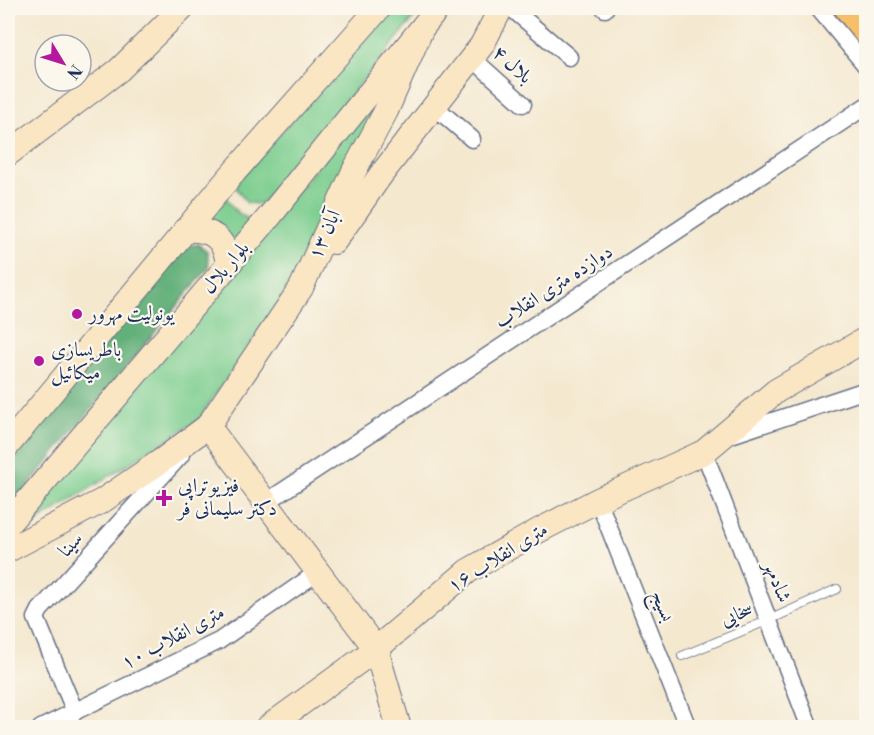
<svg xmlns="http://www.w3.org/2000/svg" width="874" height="735" font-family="'Libre Bodoni',Amiri,serif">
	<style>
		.green { fill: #7bcd8f; stroke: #4b7e76; stroke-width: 1.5 }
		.forest { fill: #64b07a; stroke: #40706c; stroke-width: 1.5 }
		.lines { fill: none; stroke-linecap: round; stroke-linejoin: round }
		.lane-casing { stroke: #677086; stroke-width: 10 }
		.street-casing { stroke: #677086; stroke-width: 19 }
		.secondary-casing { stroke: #677086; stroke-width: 26 }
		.primary-casing { stroke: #677086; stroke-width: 29 }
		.lane { stroke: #fff; stroke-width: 8 }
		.street { stroke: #fff; stroke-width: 16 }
		.secondary { stroke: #fbe6c4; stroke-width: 24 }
		.primary { stroke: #f6c06b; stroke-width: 27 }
		.poi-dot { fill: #b5179e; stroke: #fbf7ec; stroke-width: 2 }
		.labels { text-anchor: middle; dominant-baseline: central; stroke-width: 4.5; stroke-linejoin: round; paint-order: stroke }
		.street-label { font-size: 20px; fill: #1b2f5e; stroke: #fbf7ec }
		.poi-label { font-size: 20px; fill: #1b2f5e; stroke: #fbf7ec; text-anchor: start }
	</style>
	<rect width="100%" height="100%" fill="#fbf7ec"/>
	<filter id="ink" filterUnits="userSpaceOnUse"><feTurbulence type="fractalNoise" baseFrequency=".0167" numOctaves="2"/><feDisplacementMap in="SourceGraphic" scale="12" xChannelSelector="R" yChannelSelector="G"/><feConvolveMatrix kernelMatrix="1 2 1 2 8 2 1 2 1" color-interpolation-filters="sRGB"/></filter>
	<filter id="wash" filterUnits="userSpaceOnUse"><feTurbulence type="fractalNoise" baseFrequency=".008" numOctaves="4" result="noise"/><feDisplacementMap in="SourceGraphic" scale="24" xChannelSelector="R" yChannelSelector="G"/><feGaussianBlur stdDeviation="1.35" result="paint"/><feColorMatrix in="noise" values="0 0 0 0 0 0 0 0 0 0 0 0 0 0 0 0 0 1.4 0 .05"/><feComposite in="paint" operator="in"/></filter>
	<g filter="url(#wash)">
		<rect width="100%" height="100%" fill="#f4e8cf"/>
		<g class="green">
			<polygon points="392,8 422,8 267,198 259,204 247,203 236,188 237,182"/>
			<polygon points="389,81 292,283 198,420 8,540 8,537"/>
			<path d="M225,195C231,207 238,215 251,220L233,252L202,226Z"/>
		</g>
		<polygon class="forest" points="198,244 207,251 209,267 8,510 8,460 184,247"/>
	</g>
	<g filter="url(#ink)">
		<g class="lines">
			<g class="lane-casing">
				<polyline id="lane" points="682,656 769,620 837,589"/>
			</g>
			<g class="street-casing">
				<g id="street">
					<polyline points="511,8 569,57"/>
					<polyline points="604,8 605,9"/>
					<polyline points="818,8 866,66"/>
					<polyline points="472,58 523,104"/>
					<polyline points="435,107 472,139"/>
					<polyline points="728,436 866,390"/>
					<polyline points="704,452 810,728"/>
					<polyline points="598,500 688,728"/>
					<polyline points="265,503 866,106"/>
					<polyline points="75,712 36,618 40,610 181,455"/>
					<polyline points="41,728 219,641 318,572"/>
				</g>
			</g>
			<g class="secondary-casing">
				<g id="secondary">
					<polyline points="8,154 119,70 182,8"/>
					<path d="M185,230C212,228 226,239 228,266"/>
					<polyline points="334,242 380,176 482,45 501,8"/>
					<polyline points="208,426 376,649 399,728"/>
					<polyline points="8,445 228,179 379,8"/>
					<polyline points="8,524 269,217 438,8"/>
					<polyline points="8,550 102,501 161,461 208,426 301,288 354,171 386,111 421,30"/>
					<polyline points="267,728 376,649 468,571 538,531 598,500 704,452 776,391 866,339"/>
				</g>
			</g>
			<g class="primary-casing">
				<polyline id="primary" points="848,8 866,31"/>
			</g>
			<use href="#lane" class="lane"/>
			<use href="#street" class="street"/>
			<use href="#secondary" class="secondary"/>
			<use href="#primary" class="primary"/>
		</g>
	</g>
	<g class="poi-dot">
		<circle cx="77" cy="314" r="6"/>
		<circle cx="39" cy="361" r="6"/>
		<path d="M161 489h6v6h6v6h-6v6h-6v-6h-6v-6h6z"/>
	</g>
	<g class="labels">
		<g class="street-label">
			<text transform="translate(512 65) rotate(42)">بلال ۴</text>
			<text transform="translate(325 235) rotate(-66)">۱۳ آبان</text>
			<text transform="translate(226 268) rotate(-50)">بلوار بلال</text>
			<text transform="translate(554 287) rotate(-33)">دوازده متری انقلاب</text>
			<text transform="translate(71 545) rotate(-48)">سینا</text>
			<text transform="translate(498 558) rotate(-32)">۱۶ متری انقلاب</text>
			<text transform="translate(777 582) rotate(69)">شادمهر</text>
			<text transform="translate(662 606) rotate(68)">بسیج</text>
			<text transform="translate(737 615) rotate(-22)">سخایی</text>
			<text transform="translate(173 638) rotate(-28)">۱۰ متری انقلاب</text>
		</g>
		<g class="poi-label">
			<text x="89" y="314">یونولیت مهرور</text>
			<text x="51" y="350">باطریسازی<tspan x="51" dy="23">میکائیل</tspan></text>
			<text x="178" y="486">فیزیوتراپی<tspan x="178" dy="23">دکتر سلیمانی فر</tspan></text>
		</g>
	</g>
	<rect width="874" height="735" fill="none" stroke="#fbf7ec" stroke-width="30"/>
	<g transform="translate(63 63) rotate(128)"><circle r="28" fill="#fbf7ec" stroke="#a1a7b3" stroke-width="1.5"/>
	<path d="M0-4.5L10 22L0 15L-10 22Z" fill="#b5179e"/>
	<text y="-9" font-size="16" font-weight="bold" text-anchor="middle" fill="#1b2f5e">N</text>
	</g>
</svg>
